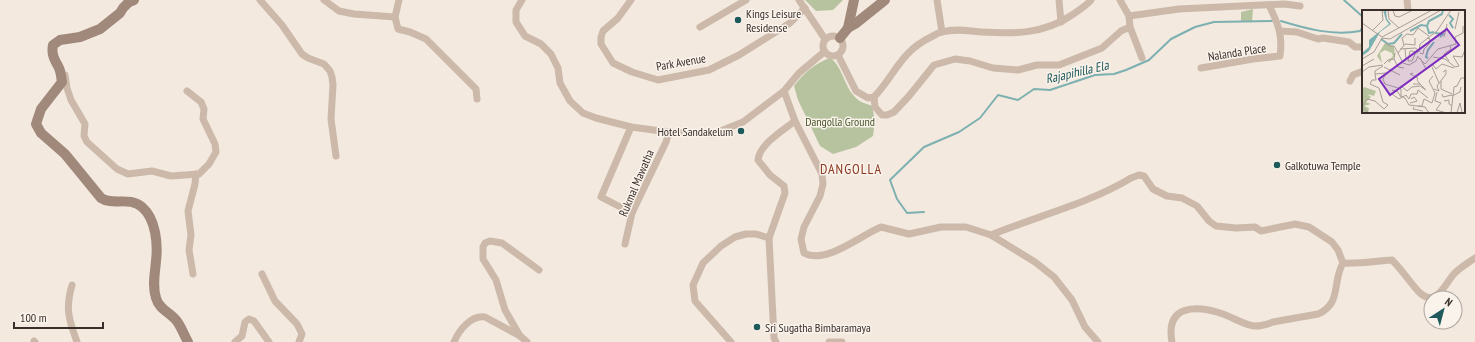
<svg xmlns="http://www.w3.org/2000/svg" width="1475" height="342" font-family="'PT Sans Narrow',sans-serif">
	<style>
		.green { fill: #b7c39e }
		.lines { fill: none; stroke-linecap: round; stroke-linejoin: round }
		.stream { stroke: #7db0b1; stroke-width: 2 }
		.street { stroke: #ccb9aa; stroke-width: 7 }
		.secondary { stroke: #a0887b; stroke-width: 10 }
		.poi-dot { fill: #1e595c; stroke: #faf3eb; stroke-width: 1.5 }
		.labels { text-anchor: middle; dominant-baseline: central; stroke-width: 3; stroke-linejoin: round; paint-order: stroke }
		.poi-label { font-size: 12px; fill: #392e2a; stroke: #faf3eb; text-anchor: start }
		.street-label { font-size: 12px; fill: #392e2a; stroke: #faf3eb }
		.park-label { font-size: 12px; fill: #49582d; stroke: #faf3eb }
		.water-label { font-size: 13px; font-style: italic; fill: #1e595c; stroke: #faf3eb }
		.quarter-label { font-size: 14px; letter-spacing: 1px; fill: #8a3821; stroke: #faf3eb }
		.inset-river { fill: none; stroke: #7db0b1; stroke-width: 2 }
		.inset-road { fill: none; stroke: #a99e97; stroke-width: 1 }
		.view { fill: #7b2cbf; fill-opacity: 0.15; stroke: #7b2cbf; stroke-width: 2 }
		.inset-edge { fill: none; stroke: #392e2a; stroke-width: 2 }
	</style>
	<rect width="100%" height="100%" fill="#f3e9df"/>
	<g class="green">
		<polygon points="805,0 843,0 833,10 816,11"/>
		<polygon points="1253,9 1252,21 1241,21 1241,12"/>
		<path d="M830,58C842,65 844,86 855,97C860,103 866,103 872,106L875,121L873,136L856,147L833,154L820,146L798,100L794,86C804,73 815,63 830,58Z"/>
	</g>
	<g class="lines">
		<g class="stream">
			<polyline points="1344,0 1363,17"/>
			<path d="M1281,21C1307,29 1333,36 1360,31L1363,27"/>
			<polyline points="924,212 907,213 897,199 890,180 924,147 959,132 980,118 998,95 1018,100 1034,89 1050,90 1095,75 1114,74 1126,70 1149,60 1171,39 1195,27 1214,22 1272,21"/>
		</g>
		<g class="street">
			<polyline points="260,0 282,25 302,54 308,58 324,64 330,71 332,77 333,85 331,119 336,156"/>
			<polyline points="324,0 339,11 354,14 395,17"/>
			<polyline points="399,0 395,17 398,29 410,32 426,39 476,89 477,99"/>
			<polyline points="522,0 516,10 516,22 525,36 541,44 551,54 558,68 560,83 570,101 583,113 596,118 631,127 669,132 713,134 743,122 784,91 799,73 824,52"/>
			<polyline points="631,0 618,18 603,31 601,37 601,44 613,63 632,72 658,80 709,70 739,55 790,23 805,8"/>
			<polyline points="799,0 825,39"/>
			<polyline points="937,0 942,32"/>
			<polyline points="1059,0 1061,22"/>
			<polyline points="1120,0 1129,16 1130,27 1142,58"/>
			<polyline points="1407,0 1408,9 1407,11"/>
			<polyline points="1129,16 1179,9 1284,4 1300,6"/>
			<polyline points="700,27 746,0"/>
			<polyline points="1280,31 1297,32 1318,39 1323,38 1349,42 1355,47 1363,47"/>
			<circle cx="833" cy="46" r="10"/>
			<path d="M838,55L856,91L868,98L874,97C895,75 900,52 931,37C935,35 939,32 942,32C955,28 969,31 982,32C1014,34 1044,34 1072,15C1079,10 1086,6 1091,0"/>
			<path d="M1201,68L1253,59L1280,56C1283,35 1278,24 1269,5"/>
			<polyline points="65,75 67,88 71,100 85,124 84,136 87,142 117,169 128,174 152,171 171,176 199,174 209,164 216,152 215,144 203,119 204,109 201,102 187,91"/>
			<polyline points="1350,81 1353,75 1363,71"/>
			<path d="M784,91L795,121L822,174L823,184L820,196L804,227L801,239L804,253C826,265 861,235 881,227L909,234L941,227H966L991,235L1035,262L1054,277L1072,300L1085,327L1098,342"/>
			<polyline points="874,97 875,107 882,115 887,115 894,112 909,96 934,65 955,59 970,61 993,68 1018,70 1037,65 1059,65 1102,48 1121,31 1130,27"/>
			<polyline points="631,127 601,197 632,213"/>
			<path d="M991,235C1037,216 1088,204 1131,178L1139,175L1144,176L1153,189L1167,196L1182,198L1197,206L1209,221L1216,226L1236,228L1255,227L1261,231L1295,224L1309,227L1332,242L1338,250L1343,263C1332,281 1342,304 1318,314C1303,317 1288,319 1273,322C1268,324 1261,326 1255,326C1246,326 1232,317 1223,314C1197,305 1165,304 1172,342"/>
			<polyline points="625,244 632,213 666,142 669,132"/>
			<path d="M1343,263C1360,264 1375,261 1392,260C1402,270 1409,281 1418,291C1435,309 1444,286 1453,275C1459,268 1468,263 1475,258"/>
			<polyline points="193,274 189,250 191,235 188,211 195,184 196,174"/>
			<polyline points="262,274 275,301 297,324 302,334 299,342"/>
			<path d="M72,285C65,309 69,320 77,342"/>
			<polyline points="520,336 505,310 496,280 483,259 483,247 485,243 490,241 502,243 539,270"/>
			<polyline points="34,341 35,342"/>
			<polyline points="235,342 242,336 245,322 249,319 254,321 269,342"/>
			<path d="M454,342C459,330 471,315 485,317L520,336L527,342"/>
			<polyline points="731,342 695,301 693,285 703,263 721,246 735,237 746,234 756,234 769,238"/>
			<path d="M776,342L774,338L769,238L785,193L784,186L770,175L758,160C759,145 783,130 795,121"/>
			<polyline points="829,342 842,342"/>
		</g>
		<g class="secondary">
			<path d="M134,0L129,2L123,8L120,13L100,29L80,37L60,40L53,45C51,55 55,60 59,68C61,72 61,77 62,82L41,109L36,124L41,133L65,154L101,198C113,206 129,196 142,207C156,219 158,244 156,261C155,274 152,285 156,298C159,309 169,312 176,320C181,326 184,335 188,342"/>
			<polyline points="848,28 854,0"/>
			<polyline points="840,38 848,28 855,24 885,0"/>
		</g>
	</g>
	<g class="poi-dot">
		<circle cx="738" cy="20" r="4"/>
		<circle cx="741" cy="131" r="4"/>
		<circle cx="1277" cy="165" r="4"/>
		<circle cx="757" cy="327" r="4"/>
	</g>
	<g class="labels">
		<g class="poi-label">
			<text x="746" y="13">Kings Leisure<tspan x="746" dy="14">Residense</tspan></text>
			<text x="733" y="131" text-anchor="end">Hotel Sandakelum</text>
			<text x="1285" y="165">Galkotuwa Temple</text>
			<text x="765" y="327">Sri Sugatha Bimbaramaya</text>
		</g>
		<g class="street-label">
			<text transform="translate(1237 52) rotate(-9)">Nalanda Place</text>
			<text transform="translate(681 62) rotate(-10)">Park Avenue</text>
			<text transform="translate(636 183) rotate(-67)">Rukmal Mawatha</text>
		</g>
		<g class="park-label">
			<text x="840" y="121">Dangolla Ground</text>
		</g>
		<g class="water-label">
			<text transform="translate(1077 72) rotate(-13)">Rajapihilla Ela</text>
		</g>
		<g class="quarter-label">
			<text x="851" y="169">DANGOLLA</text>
		</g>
	</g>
	<g transform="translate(1362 10)">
		<rect width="103" height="103" fill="#f3e9df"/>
		<path d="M23,33L32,36L33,46L27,53L26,51L31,46L30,43L23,40L18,43L20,53L15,46ZM2,77L14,81L12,86L5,84L9,87L4,92L9,94L2,96L7,98L6,103H0V80Z" fill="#b7c39e"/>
		<path d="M21,0H24L25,9L29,14L18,22L7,41L0,46V43L7,37V30L27,14L24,10Z" fill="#7db0b1"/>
		<path class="inset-river" d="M87,5L91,9L88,13L91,18M65,16L67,23L72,22M48,21L59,15L65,16L67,11L80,4L81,0M73,23L81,24L78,27M19,29L26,34L32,33L40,24M66,48L64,47L66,40L72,32"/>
		<path class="inset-road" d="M26,0L27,9L37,18M31,0L33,6L37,7L51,0M0,13L20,27M56,18L67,26M93,19L97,2M10,21L21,10L20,0M20,27L70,0M82,27L85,14M20,28L28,29L79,0M23,32L27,36H32L36,43L43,34L53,35V28M42,35L40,28L45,24L51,25L56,18M38,39L54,38L57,42M54,42L50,51H46L48,41H50L54,42L56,43M57,42L58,34L75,21L89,0M36,43L41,53L47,55L54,51L56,46M58,43L61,44L62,39L67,34L68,29L65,28M56,47L63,54L76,39L94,34L93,27L101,23V16M71,47L83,49L93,57L97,56L91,46L100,47L103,40M58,48L64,59L68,56M0,49L12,42L20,28M32,49L36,57L42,58M41,51L44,49L43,39M87,51L82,44L89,39L88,36M22,54L26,50L32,49L33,43M0,56L12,49M68,56L71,55L74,59L80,54L92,58M22,57L38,65M70,57L77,73M0,62L7,57L21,55M51,63L48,64L56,68L55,70L58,74M13,64L24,63L21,69L23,74L39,79V86L43,88L47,95L63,97L67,103M13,64L14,70H10L8,74L17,78L21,92L26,95L22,99M13,64V61L21,56M79,71V79L90,84M37,79L39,76L45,81L50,77L58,76L64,80L58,74H51M72,79L77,81L75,76L84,64V60L81,62M30,80L36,82L39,87M75,82L73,91L79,93L74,100L85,103M30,84L37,89L44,85L47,89L49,84H55L56,80L66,88M80,84L81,87L90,85M90,86L98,82L99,77M82,91L87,90V94L90,96M48,93L55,91L52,87L49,89M56,96H60L62,89L70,93L73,83L67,71L71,66M52,97L51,99L61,101M7,103L0,97L5,89L13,91L22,99M89,103L92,77L95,76L99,68H103M95,103L98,93L100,102"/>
		<path class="view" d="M85,19L97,35L28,85L17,69Z"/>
		<rect width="103" height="103" class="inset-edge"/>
	</g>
	<g transform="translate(1443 310) rotate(36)"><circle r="19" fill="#faf3eb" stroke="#ada49e"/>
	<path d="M0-3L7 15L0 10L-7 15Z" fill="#1e595c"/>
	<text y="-6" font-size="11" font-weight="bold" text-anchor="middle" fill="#392e2a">N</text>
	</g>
	<path d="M14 322v6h89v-6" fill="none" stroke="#392e2a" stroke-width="2"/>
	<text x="20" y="322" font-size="12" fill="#392e2a" stroke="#faf3eb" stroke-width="3" paint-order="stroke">100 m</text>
</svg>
